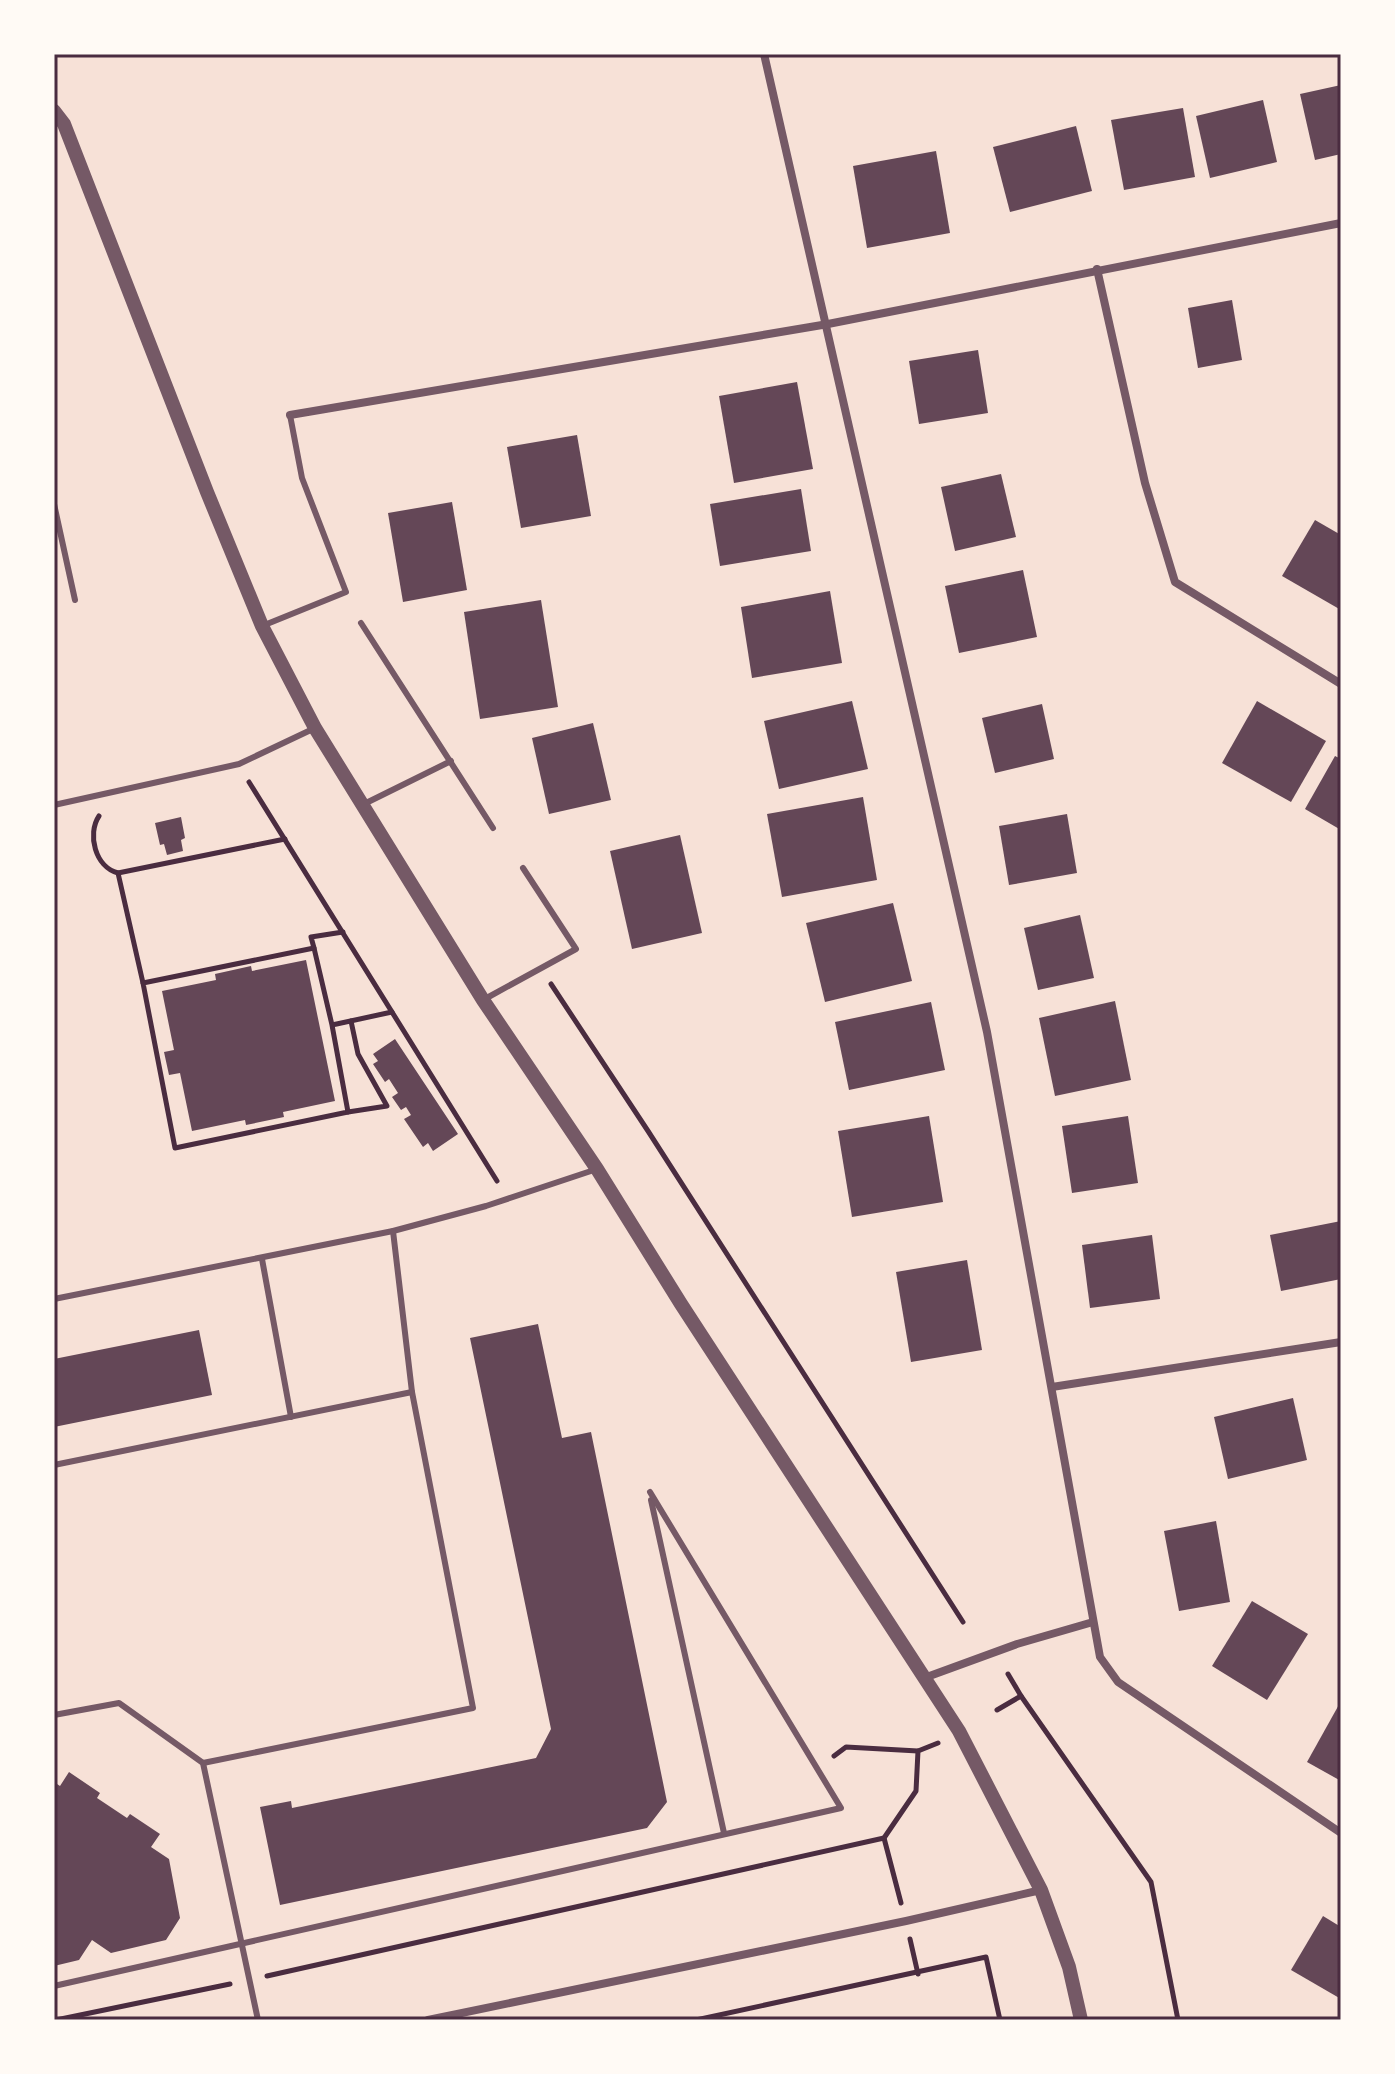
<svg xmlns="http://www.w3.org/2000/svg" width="1395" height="2074" font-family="Raleway,sans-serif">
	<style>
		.building { fill: #644757 }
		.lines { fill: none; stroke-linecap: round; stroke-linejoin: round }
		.path { stroke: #4a2c40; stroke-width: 5 }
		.service { stroke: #755966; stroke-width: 6 }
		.minor { stroke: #755966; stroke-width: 8 }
		.tertiary { stroke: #755966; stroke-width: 14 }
		.neatline { fill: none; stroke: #4a2c40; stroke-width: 3 }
	</style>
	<rect width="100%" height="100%" fill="#f7e1d7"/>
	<g class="building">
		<polygon points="1341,85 1341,154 1315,160 1300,94"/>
		<polygon points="1263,100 1277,162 1210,178 1196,116"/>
		<polygon points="1183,108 1195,177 1124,190 1111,120"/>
		<polygon points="1076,126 1092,191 1010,212 993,147"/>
		<polygon points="936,151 950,233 867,248 853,166"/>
		<polygon points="1232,300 1242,360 1198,368 1188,308"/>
		<polygon points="978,350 988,413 919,424 909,361"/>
		<polygon points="797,382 813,469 734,483 719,396"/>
		<polygon points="577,435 591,516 521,528 507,447"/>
		<polygon points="1001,474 1016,537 955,551 941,487"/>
		<polygon points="801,489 811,551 720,566 710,504"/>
		<polygon points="452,502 467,590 403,602 388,513"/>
		<polygon points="1315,520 1341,535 1341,610 1282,576"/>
		<polygon points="1023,570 1037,637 959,653 945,586"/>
		<polygon points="830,591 842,663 752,678 741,607"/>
		<polygon points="541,600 558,707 480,719 464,612"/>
		<polygon points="852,701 868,769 779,789 764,721"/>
		<polygon points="1257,701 1326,741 1291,802 1222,763"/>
		<polygon points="1042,704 1054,759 995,773 982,718"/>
		<polygon points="593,723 611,800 549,814 532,738"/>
		<polygon points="1335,756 1341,759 1341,830 1305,809"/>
		<polygon points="863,797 877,880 782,897 767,814"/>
		<polygon points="1067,814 1077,873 1009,885 999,826"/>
		<polygon points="181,817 185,838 181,840 183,851 167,855 164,844 160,845 155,823"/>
		<polygon points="680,835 702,933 632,949 610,851"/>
		<polygon points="893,903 912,981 825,1002 806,923"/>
		<polygon points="1080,915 1094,978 1038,990 1024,928"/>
		<polygon points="306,960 335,1101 283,1112 284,1117 246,1125 245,1120 192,1131 180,1073 169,1075 164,1052 174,1050 162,991 216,980 215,974 251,966 252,971"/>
		<polygon points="1115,1001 1131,1080 1055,1096 1039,1018"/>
		<polygon points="931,1002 945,1070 849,1090 835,1022"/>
		<polygon points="395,1039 458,1134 433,1151 428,1143 423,1147 404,1119 411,1115 406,1107 401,1110 392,1097 398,1093 389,1079 385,1082 373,1064 378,1061 373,1054"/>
		<polygon points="929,1116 943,1202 852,1217 838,1131"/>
		<polygon points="1128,1116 1138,1183 1072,1193 1062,1126"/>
		<polygon points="1341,1221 1341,1279 1281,1291 1270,1235"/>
		<polygon points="1152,1235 1160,1299 1090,1308 1082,1245"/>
		<polygon points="967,1260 982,1350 911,1362 896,1272"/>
		<polygon points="538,1324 562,1438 591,1432 667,1802 647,1828 280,1905 260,1807 291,1801 292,1808 536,1758 551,1729 470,1338"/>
		<polygon points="199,1330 212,1395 54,1427 54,1359"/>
		<polygon points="1293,1398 1307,1460 1228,1479 1214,1417"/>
		<polygon points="1216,1521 1230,1602 1179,1611 1164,1531"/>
		<polygon points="1252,1601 1308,1634 1267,1700 1212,1666"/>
		<polygon points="1341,1701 1341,1781 1307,1762"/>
		<polygon points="69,1772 100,1793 97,1798 127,1818 130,1814 160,1834 151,1847 169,1859 180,1918 166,1940 111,1953 92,1940 79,1960 54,1966 54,1782 60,1786"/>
		<polygon points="1323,1916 1341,1927 1341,1999 1291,1970"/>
	</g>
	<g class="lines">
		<g class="path">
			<polyline points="249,782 497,1181"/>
			<path d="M99,816C87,834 95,867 118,873L143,983"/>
			<polyline points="118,873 285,839"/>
			<polyline points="314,948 311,937 343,932"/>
			<polyline points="551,984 648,1131 963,1622"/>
			<polyline points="332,1025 348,1112 175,1148 143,983 314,948 332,1025 392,1012"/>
			<polyline points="348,1112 387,1106 358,1054 351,1021"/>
			<polyline points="1008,1674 1021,1696 1151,1882 1178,2020"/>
			<polyline points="997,1710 1021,1696"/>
			<polyline points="834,1756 846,1747 918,1751"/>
			<polyline points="884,1838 901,1903"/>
			<polyline points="910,1939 918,1974"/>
			<polyline points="267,1976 884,1838 916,1791 918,1751 938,1743"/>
			<polyline points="56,2020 230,1984"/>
			<polyline points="696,2020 986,1957 1000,2020"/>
		</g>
		<g class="service">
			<polyline points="54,504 75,600"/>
			<polyline points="361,623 493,828"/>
			<polyline points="262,626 346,592 302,478 290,415"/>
			<polyline points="364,804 451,761"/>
			<polyline points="54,805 239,764 315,728"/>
			<polyline points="483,1000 576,949 523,868"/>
			<polyline points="262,1259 291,1417"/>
			<polyline points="54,1299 393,1231 486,1206 597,1169"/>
			<polyline points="54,1465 412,1392"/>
			<polyline points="651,1500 724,1833"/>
			<polyline points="54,1715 119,1703 203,1763 258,2020"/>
			<polyline points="203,1763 473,1708 412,1392 393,1231"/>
			<polyline points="54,1986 841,1808 650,1492"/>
		</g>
		<g class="minor">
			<polyline points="764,54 987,1032 1100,1657 1118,1682 1341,1833"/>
			<polyline points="1097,269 1145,483 1175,582 1341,684"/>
			<polyline points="290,415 828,324 1341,223"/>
			<polyline points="1052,1387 1341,1342"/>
			<polyline points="924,1678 1017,1644 1093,1622"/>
			<polyline points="428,2020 906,1921 1041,1890"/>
		</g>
		<polyline class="tertiary" points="54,111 64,124 207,492 262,626 315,728 483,1000 597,1169 681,1304 959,1731 1041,1890 1069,1967 1081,2020"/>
	</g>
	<rect width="1395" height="2074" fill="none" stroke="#fffaf5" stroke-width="112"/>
	<rect x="56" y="56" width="1283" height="1962" class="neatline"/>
</svg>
